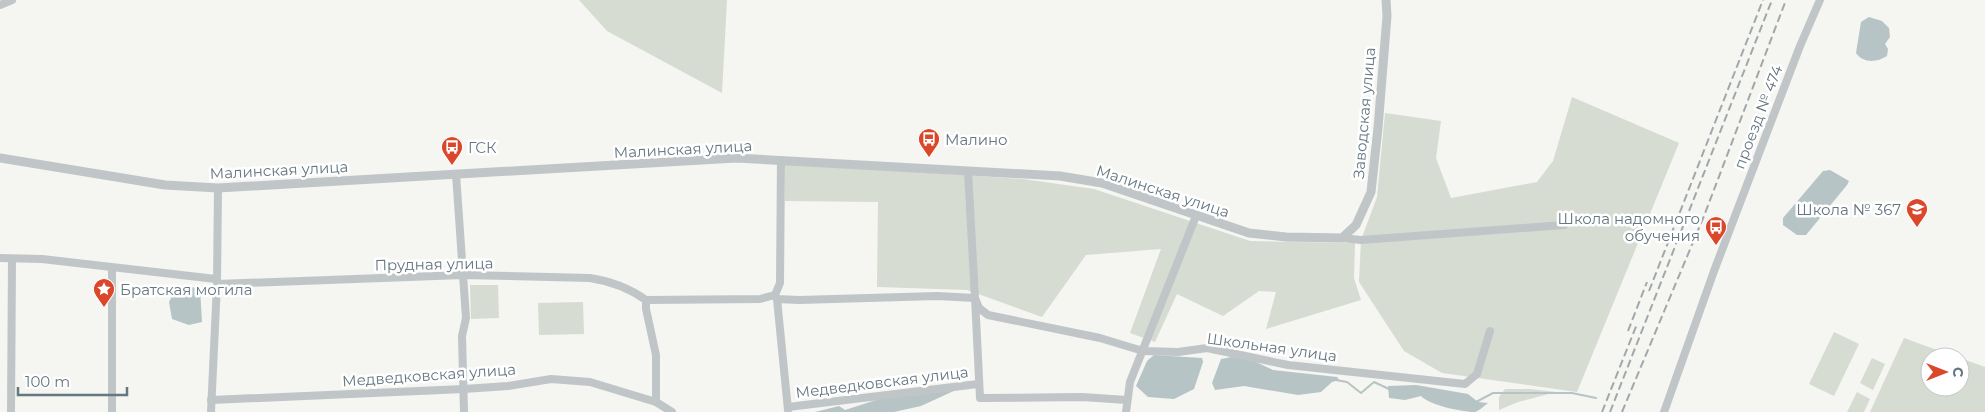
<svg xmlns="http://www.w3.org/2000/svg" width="1985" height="412" font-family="Montserrat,sans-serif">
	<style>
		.green { fill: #d6dcd2 }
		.water { fill: #b6c4c6 }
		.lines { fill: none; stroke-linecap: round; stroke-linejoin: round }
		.stream { stroke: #b6c4c6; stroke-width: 2 }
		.minor { stroke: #c0c5c7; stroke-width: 8 }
		.tertiary { stroke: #c0c5c7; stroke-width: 9 }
		.rail { stroke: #a1a8ac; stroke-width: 2; stroke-dasharray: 8 4; stroke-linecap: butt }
		.labels { text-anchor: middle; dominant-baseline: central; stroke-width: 5; stroke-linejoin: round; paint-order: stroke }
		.street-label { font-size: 15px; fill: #657781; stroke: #fff }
		.poi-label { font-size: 15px; fill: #657781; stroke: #fff; text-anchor: start }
	</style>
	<rect width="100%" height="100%" fill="#f5f5f1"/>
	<g class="green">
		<polygon points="579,0 727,0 722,93 607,31"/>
		<polygon points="1572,97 1679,143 1577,392 1442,373 1404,351 1359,282 1361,240 1377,197 1385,113 1441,121 1436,158 1451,198 1537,182 1553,161"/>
		<polygon points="785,163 1023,179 1094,189 1250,241 1355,243 1354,278 1361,300 1266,329 1276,292 1259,291 1223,316 1177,294 1155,342 1130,333 1161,249 1086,255 1042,317 967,290 877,287 878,202 785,201"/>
		<polygon points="498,285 499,318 471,319 470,285"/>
		<polygon points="583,302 584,334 539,335 538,303"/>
		<polygon points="1834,332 1859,344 1834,396 1809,384"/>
		<polygon points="1904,338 1956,357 1930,357 1930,387 1960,387 1960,358 1985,367 1985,412 1870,412"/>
		<polygon points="1872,358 1885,364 1873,390 1860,383"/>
		<polygon points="1505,389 1530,389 1556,392 1518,402 1499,410 1499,397"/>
		<polygon points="1857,392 1870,399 1864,412 1847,412"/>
	</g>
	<g class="water">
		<path d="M1869,17L1882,21L1889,28L1890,37L1885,44L1888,49L1887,56C1876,63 1863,63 1856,53L1861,22Z"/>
		<polygon points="1830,170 1849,181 1847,185 1806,235 1797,235 1783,225 1783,218 1823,171"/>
		<polygon points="177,286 200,288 202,322 189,325 172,319 169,302"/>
		<polygon points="1154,355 1202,358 1203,362 1194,389 1174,399 1148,397 1136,386 1147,361"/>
		<polygon points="1237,356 1256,362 1273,370 1337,377 1339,380 1332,382 1321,392 1298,395 1244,386 1215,390 1212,383 1221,359"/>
		<path d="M1416,385L1468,394L1478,402L1488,403C1484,406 1479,411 1475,412C1462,412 1429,405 1421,396L1405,400L1389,398L1388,386Z"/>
		<polygon points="958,389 921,406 894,412 815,412 839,406 845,410 898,393"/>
	</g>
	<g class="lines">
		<g class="stream">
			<polyline points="1336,380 1347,382 1361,393 1374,382 1389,389"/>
			<polyline points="1476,402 1493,393 1572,393 1596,398"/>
		</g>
		<g class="minor">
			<polyline points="0,5 12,0"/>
			<polyline points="968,171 975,298 979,308 988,315 1100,338 1143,351 1178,352 1207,348 1288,365 1465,384 1477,374 1490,331"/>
			<polyline points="456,174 466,318 462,336 464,412"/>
			<polyline points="1342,238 1361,240 1564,225"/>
			<polyline points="0,258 42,259 216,279"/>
			<path d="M217,284L463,275L590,278C610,281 629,288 646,300"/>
			<polyline points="775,295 777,299 799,300 937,296 975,298 980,398 1082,397 1127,400"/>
			<polyline points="777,299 788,410"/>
			<polyline points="646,300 760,299 775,295 780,283 781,160"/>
			<polyline points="646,300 646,309 656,355 656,402"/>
			<polyline points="211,400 464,389 508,386 551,379 590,382 656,402 672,412"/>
			<polyline points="788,407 978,384"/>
			<polyline points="11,412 12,259"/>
			<polyline points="112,412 112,268"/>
			<polyline points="211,412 217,284 218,188"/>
			<polyline points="1126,412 1130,382 1196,216"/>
			<polyline points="1664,412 1714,271 1800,46 1820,0"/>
		</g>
		<polyline class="tertiary" points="0,158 165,185 218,188 736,158 1060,176 1102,183 1249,233 1286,237 1342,238 1356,225 1371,192 1378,128 1387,16 1386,0"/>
		<g class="rail">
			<polyline points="1649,291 1763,0"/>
			<polyline points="1628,331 1647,282"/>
			<polyline points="1602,412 1637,324"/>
			<polyline points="1610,412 1772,0"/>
			<polyline points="1622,412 1704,216 1786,0"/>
		</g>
	</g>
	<defs>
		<g id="bus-pin" transform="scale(1.125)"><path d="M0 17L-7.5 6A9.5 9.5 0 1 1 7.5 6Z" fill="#db472a" stroke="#fff"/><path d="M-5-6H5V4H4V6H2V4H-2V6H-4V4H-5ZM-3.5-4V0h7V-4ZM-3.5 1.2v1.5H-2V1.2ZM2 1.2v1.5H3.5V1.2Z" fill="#fff"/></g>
		<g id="school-pin" transform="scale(1.125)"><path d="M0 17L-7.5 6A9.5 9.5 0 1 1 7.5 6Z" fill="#db472a" stroke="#fff"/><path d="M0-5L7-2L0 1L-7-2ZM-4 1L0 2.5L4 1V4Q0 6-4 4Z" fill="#fff"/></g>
		<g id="sight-pin" transform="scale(1.125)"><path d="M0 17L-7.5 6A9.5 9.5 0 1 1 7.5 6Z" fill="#db472a" stroke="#fff"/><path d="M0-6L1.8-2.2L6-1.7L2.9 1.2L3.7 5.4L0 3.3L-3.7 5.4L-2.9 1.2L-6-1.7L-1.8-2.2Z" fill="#fff"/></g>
	</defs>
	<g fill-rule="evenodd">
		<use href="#bus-pin" x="929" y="139"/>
		<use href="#bus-pin" x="452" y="147"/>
		<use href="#school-pin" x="1917" y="209"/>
		<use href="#bus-pin" x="1716" y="227"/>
		<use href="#sight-pin" x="104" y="289"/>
	</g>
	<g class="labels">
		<g class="street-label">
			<text transform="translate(1364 113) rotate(-85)">Заводская улица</text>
			<text transform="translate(1758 117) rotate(-69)">проезд № 474</text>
			<text transform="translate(683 149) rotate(-3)">Малинская улица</text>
			<text transform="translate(279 170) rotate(-3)">Малинская улица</text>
			<text transform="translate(1163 191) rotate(18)">Малинская улица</text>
			<text transform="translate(434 264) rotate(-1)">Прудная улица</text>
			<text transform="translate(1272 347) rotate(8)">Школьная улица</text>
			<text transform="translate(429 375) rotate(-4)">Медведковская улица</text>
			<text transform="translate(882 382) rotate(-7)">Медведковская улица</text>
		</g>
		<g class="poi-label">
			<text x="945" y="139">Малино</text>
			<text x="468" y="147">ГСК</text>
			<text x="1901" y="209" text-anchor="end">Школа № 367</text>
			<text x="1700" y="218" text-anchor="end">Школа надомного<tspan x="1700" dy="17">обучения</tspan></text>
			<text x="120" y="289">Братская могила</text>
		</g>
	</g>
	<g transform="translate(1945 372) rotate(90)"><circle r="24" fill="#ffffff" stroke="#c1c9cd"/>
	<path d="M0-4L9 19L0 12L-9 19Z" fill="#db472a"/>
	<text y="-8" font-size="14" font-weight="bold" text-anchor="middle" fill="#657781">С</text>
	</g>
	<path d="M18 387v8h109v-8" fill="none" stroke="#657781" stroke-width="2.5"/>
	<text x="25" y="387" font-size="15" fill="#657781" stroke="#ffffff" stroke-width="4" paint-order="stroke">100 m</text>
</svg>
